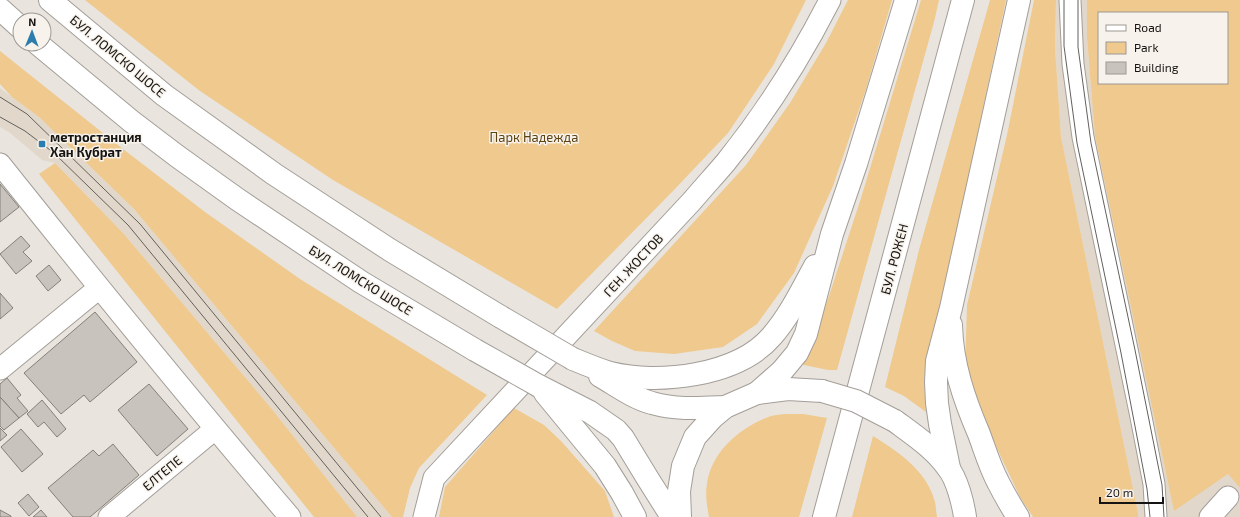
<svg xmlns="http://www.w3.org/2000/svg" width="1240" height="517" font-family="'Exo 2',sans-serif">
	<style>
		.built { fill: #e1d8cb }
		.green { fill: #efc98d; fill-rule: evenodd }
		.building { fill: #c8c4bd; stroke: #837f79 }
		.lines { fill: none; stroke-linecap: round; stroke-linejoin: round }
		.minor-casing { stroke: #a39e98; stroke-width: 23 }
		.major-casing { stroke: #a39e98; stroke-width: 24 }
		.minor { stroke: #fff; stroke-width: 21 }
		.major { stroke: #fff; stroke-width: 22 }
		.tram { stroke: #63605c; stroke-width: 1 }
		.major-bridge-casing { stroke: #a39e98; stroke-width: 24; stroke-linecap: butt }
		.major-bridge { stroke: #fff; stroke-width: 22 }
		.poi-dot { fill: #2c7dae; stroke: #f7f2eb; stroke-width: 1.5 }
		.labels { text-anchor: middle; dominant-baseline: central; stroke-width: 3; stroke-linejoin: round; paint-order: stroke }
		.street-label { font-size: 13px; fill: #161412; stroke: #f7f2eb }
		.poi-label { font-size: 13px; font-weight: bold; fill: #161412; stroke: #f7f2eb; text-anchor: start }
		.park-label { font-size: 13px; fill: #5c4211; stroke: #f7f2eb }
	</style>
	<rect width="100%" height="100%" fill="#e9e5de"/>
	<g class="built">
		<polygon points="1056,0 1087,0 1087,37 1095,136 1174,510 1228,474 1240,488 1240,517 1138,517 1138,513 1061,137 1055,48"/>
		<polygon points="0,88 39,117 134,209 392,517 357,517 271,408 123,233 55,163 42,160 10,133 0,127"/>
	</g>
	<g class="green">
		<polygon points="85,0 806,0 774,64 728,133 672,192 557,309 333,180 200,91"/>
		<polygon points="848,0 892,0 866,89 833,186 794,273 757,324 723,347 674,354 635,351 612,341 594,331 746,165 790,103 826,43"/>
		<polygon points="921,0 939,0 934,22 837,370 828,370 799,364 807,354 829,296 861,198"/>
		<polygon points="990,0 1006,0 955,240 927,362 924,378 926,412 904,396 885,387 919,250"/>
		<polygon points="1034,0 1056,0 1055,48 1061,137 1138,513 1138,517 1033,517 1020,497 993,440 965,371 967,305 1007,135"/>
		<path d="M1087,0H1240V488L1228,474L1174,511L1095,136L1087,37ZM1099,13H1227V83H1099Z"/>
		<polygon points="0,51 123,149 205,212 300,279 487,395 419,468 410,488 403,517 392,517 134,209 39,117 12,97 0,84"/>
		<polygon points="55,163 123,233 271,408 357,517 314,517 39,174"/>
		<polygon points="514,408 544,425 561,441 605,491 614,517 439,517 445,487"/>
		<path d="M786,414H803L827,418L799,517H709C707,506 705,494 707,484C711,451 742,426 771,416C776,415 781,414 786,414Z"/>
		<path d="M873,436C899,452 927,471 935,502C936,506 936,512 937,517H852Z"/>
	</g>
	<g class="building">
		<polygon points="0,184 19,207 0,222"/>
		<polygon points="21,236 30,246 23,252 32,261 16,274 0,254"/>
		<polygon points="49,265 61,280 48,291 36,276"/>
		<polygon points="0,293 13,308 0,319"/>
		<polygon points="95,312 137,362 90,402 84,395 61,414 24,373"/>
		<polygon points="7,378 21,395 17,398 28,411 19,418 0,397 0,384"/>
		<polygon points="149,384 188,429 157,456 118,410"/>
		<polygon points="0,397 19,418 4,430 0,426"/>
		<polygon points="42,400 66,429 57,437 44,422 38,427 27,414"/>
		<polygon points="0,428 7,435 0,441"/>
		<polygon points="21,429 43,454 22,472 1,447"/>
		<polygon points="113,444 139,475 90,517 73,517 48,488 93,450 99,456"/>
		<polygon points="28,494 39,507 29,516 18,503"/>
		<polygon points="0,510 11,516 11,517 0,517"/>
		<polygon points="41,510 47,517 33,517"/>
	</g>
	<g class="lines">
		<g class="minor-casing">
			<g id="minor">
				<polyline points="1070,0 1073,64 1083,137 1141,417 1154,484 1156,517"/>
				<path d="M0,164C95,283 191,401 290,517"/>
				<polyline points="0,369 99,288"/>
				<polyline points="109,517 215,429"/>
				<path d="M424,517L434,478L692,201C703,188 715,175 726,162C766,112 801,57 830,0"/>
				<polyline points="1210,517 1228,497"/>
			</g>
		</g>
		<g class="major-casing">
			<g id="major">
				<polyline points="50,0 164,95 274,174 390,250 501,317"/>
				<polyline points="0,9 20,27"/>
				<polyline points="38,44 131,121 177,156 237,199 361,282 475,350"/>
				<path d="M951,325C952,364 964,399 979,434C985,450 990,467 998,482C1004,494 1011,506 1018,517"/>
				<path d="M573,359C585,364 597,369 610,373C658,385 738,376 772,336C790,315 802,290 815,266"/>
				<path d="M600,376C616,385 633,398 652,403C676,410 701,408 725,407"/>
				<polyline points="539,386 590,412 616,430 623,438 648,479 672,517"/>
				<polyline points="545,393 605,466 622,493 635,517"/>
				<polyline points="757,393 782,371 797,353 806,334 832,234 856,164 906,0"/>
				<path d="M895,421C914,435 935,449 948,468C957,479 963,503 965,517"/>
				<polyline points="949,468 940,424 937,403 936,382 937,361 951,308 1019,0"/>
				<polyline points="680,517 679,491 683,466 695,437 713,417 725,407 757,393 788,389 822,391"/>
				<polyline points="824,517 963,0"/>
			</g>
		</g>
		<use href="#minor" class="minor"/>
		<use href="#major" class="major"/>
		<g class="tram">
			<polyline points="1064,0 1064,46 1077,143 1121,353 1147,489 1150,517"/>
			<polyline points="1078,0 1078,47 1091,143 1135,350 1162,485 1164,517"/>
			<polyline points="0,97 27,114 140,224 381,517"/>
			<polyline points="0,117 25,131 54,153 128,225 368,517"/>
		</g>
		<g class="major-bridge-casing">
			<g id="major-bridge">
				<polyline points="501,317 573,359"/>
				<polyline points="475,350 539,386"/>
				<polyline points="822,391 856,401 895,421"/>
			</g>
		</g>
		<use href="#major-bridge" class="major-bridge"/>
	</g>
	<rect class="poi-dot" x="38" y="140" width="8" height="8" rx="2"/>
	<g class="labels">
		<g class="street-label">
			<text transform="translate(118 56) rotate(40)">БУЛ. ЛОМСКО ШОСЕ</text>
			<text transform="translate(894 259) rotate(-75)">БУЛ. РОЖЕН</text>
			<text transform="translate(633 265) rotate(-47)">ГЕН. ЖОСТОВ</text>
			<text transform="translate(361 280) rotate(32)">БУЛ. ЛОМСКО ШОСЕ</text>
			<text transform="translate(162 473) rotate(-40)">ЕЛТЕПЕ</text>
		</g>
		<g class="poi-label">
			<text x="50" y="137">метростанция<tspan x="50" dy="15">Хан Кубрат</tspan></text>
		</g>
		<g class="park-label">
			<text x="534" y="137">Парк Надежда</text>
		</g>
	</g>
	<rect x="1098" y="12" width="130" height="72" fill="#f7f2eb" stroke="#9d9994"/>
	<rect x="1106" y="25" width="20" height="6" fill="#ffffff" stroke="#9d9994"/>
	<text x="1134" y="32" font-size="12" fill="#161412">Road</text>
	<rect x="1106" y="42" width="20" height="12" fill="#efc98d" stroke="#9d9994"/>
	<text x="1134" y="52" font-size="12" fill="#161412">Park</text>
	<rect x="1106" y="62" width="20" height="12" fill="#c8c4bd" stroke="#9d9994"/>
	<text x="1134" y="72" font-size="12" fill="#161412">Building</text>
	<g transform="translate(32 32) rotate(1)"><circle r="19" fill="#f7f2eb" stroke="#9d9994"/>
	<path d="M0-3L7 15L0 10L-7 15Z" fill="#2c7dae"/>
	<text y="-6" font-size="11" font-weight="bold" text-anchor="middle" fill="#161412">N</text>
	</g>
	<path d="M1100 497v6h63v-6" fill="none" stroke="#161412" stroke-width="2"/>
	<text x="1106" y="497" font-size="12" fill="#161412" stroke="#f7f2eb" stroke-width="3" paint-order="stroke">20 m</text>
</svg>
